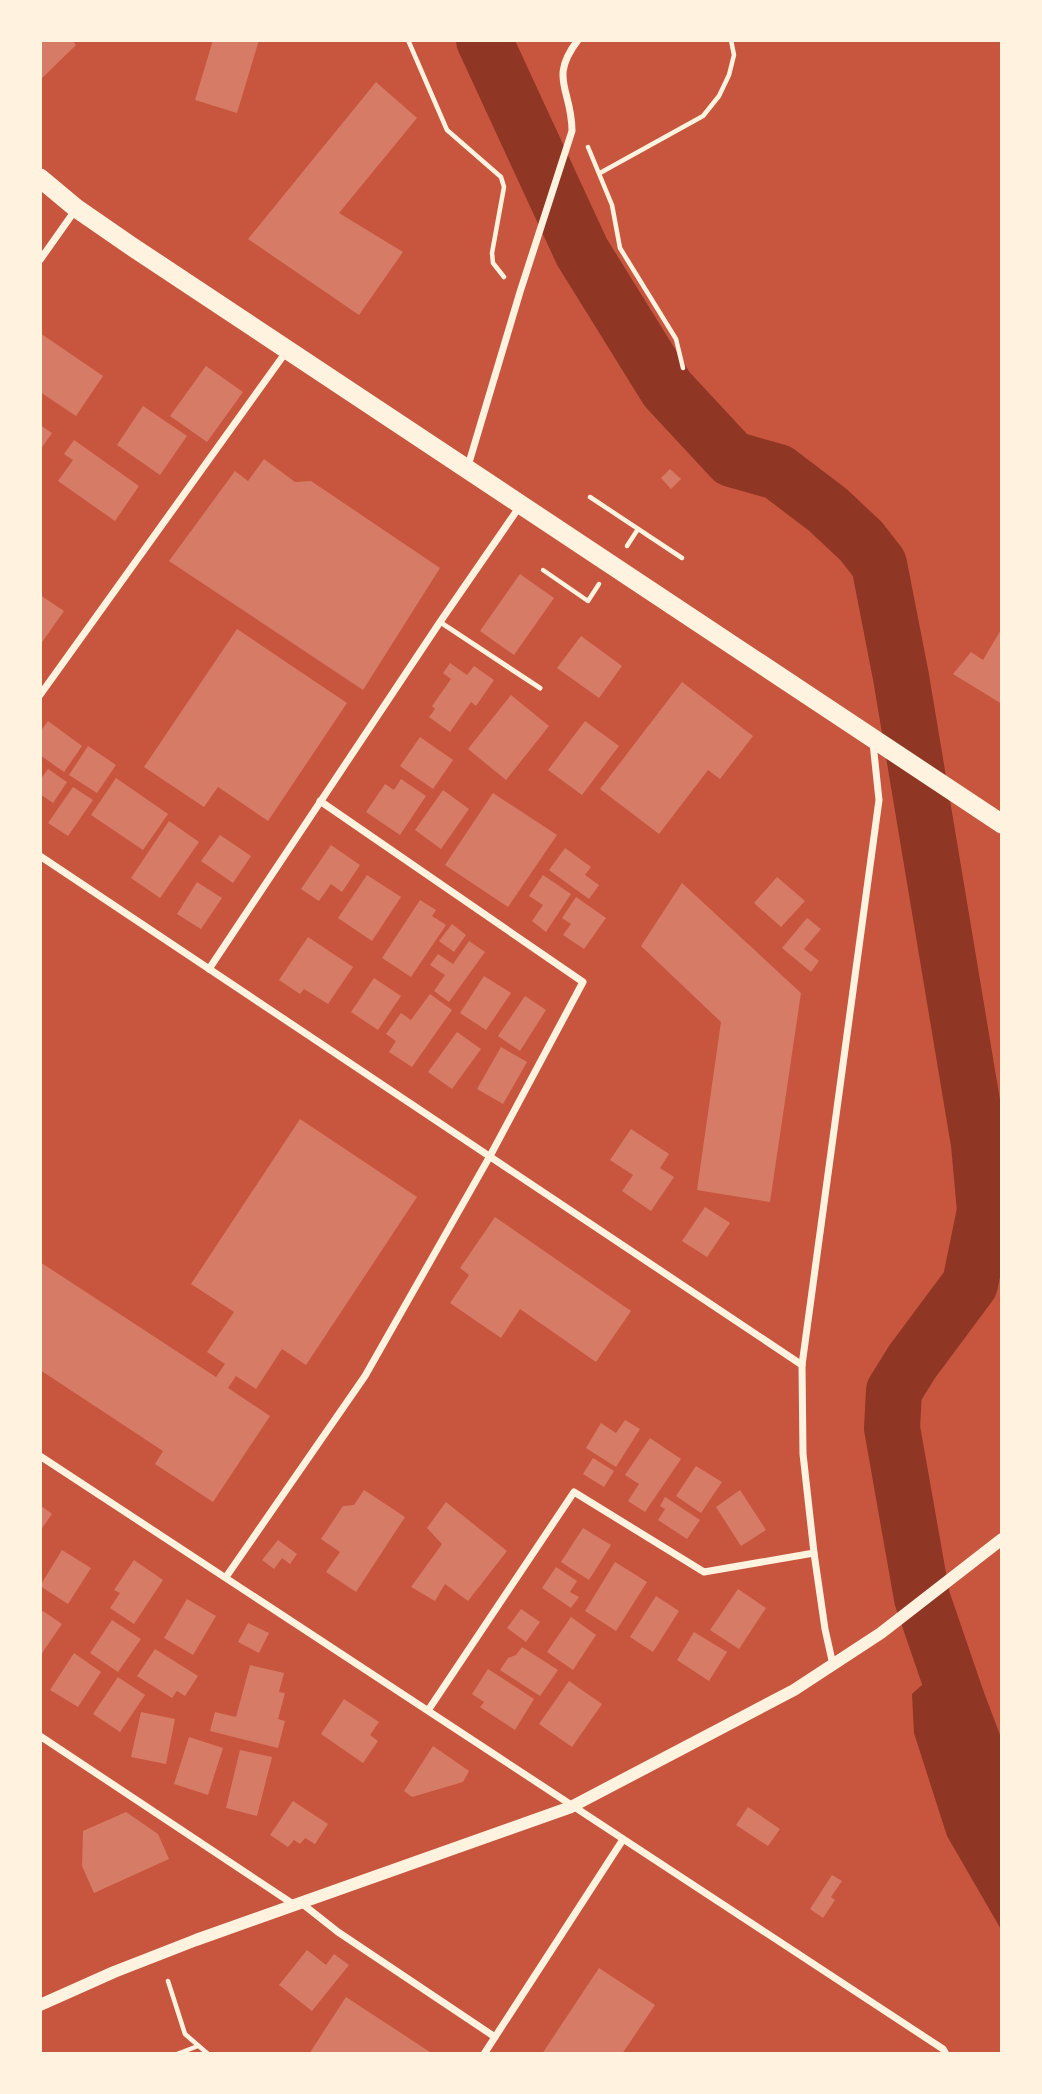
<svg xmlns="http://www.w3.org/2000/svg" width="1042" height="2094" font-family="Bitter,serif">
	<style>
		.water { fill: #8f3625 }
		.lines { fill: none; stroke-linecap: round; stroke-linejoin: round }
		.river { stroke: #8f3625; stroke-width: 56 }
		.building { fill: #d67c66 }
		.path { stroke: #fff3e0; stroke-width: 4.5 }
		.service { stroke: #fff3e0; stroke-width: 5 }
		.minor { stroke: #fff3e0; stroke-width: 7 }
		.tertiary { stroke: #fff3e0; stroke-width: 12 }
		.trunk { stroke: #fff3e0; stroke-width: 19 }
	</style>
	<rect width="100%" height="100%" fill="#c8553d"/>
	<polygon class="water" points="950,1660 1002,1794 1002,1931 947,1836 914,1733 912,1694"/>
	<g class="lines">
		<polyline class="river" points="484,40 582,252 667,389 732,459 778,472 828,510 861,541 879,564 901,677 979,1144 985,1211 970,1284 912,1362 894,1391 892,1428 922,1598 958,1703 1002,1819"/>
	</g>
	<g class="building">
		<polygon points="40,40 72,40 76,45 40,80"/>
		<polygon points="213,40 259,40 237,113 195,100"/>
		<polygon points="376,82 417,118 339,213 403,252 359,315 248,239"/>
		<polygon points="40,333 103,376 76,416 40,392"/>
		<polygon points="206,366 243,392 207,442 170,416"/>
		<polygon points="143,406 187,436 160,475 117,445"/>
		<polygon points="40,425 52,433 40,450"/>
		<polygon points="74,440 139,486 115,521 58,481 73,460 64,454"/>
		<polygon points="264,459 295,482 311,481 440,568 363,690 169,561 235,471 248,481"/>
		<polygon points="670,469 681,479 671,489 661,478"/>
		<polygon points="520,574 554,598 514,655 480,631"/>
		<polygon points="40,595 64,611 40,645"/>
		<polygon points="1002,628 1002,704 953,674 971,652 983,660"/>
		<polygon points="237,629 347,703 268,821 218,787 204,807 144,767"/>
		<polygon points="581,636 622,666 599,698 557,668"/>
		<polygon points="450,663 467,675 474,666 494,680 476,706 471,702 450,732 429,717 435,709 432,706 451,679 443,673"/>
		<polygon points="682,682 753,736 720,779 708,770 659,834 600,789"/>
		<polygon points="511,695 549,726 506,780 468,749"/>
		<polygon points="48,721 82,746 64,772 40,755 40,732"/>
		<polygon points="585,721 619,746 582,795 548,770"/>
		<polygon points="420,737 453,760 433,789 400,766"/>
		<polygon points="88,746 116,765 97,793 69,775"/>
		<polygon points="48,769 67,782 53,803 40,794 40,780"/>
		<polygon points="116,778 168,814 143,850 91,815"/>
		<polygon points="401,779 426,796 400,835 366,812 385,784 394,790"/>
		<polygon points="73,787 93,800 68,836 48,823"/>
		<polygon points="443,790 469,809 441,849 415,830"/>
		<polygon points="493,793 557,835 508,907 445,865"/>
		<polygon points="169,821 199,842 160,898 131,878"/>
		<polygon points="220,835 251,856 233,883 201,861"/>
		<polygon points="331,845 360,865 342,892 331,884 319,901 301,889"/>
		<polygon points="565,848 591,867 585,875 599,885 589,899 549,870"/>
		<polygon points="367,875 401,897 372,941 338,918"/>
		<polygon points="543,875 571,894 546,932 532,921 543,905 529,896"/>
		<polygon points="777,877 805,901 781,927 754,903"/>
		<polygon points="197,882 222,898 201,929 177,914"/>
		<polygon points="682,883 801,993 770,1202 697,1190 721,1022 641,946"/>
		<polygon points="576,897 606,918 584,949 563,935 571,924 562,918"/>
		<polygon points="420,900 436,910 432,916 446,925 411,977 382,958"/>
		<polygon points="807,918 821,929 804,949 819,961 811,972 782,948"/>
		<polygon points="452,924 466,935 454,952 439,941"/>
		<polygon points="308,937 353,967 328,1004 304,989 300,994 279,980"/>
		<polygon points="469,941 485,952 449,1002 434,991 445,975 430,965 438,954 453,964"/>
		<polygon points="484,976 511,993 486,1030 460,1013"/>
		<polygon points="374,978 401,996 378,1030 351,1012"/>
		<polygon points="430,994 452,1010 412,1067 389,1052 396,1041 386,1034 401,1013 411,1020"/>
		<polygon points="525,996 546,1010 520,1051 498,1036"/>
		<polygon points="457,1032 481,1049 452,1089 428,1072"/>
		<polygon points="501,1047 527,1062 503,1104 477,1089"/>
		<polygon points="300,1119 417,1197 306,1365 282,1349 256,1389 236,1376 228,1388 270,1416 213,1502 155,1464 163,1451 40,1370 40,1262 216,1377 225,1364 207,1352 234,1312 191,1284"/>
		<polygon points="631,1129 669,1154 660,1168 674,1177 651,1211 622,1191 633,1175 610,1160"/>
		<polygon points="705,1207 730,1223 707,1257 682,1241"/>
		<polygon points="495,1217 631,1311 596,1362 520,1309 501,1338 450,1303 469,1275 460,1268"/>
		<polygon points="625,1420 640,1429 616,1467 586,1448 601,1423 616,1433"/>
		<polygon points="650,1438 681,1459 645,1512 628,1501 639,1484 625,1475"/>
		<polygon points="593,1458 614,1471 604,1487 583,1474"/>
		<polygon points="696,1466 722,1482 701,1513 676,1496"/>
		<polygon points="364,1490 405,1517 356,1592 326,1572 340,1552 321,1539 343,1506 354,1505"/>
		<polygon points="740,1490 766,1530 741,1546 716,1507"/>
		<polygon points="665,1497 700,1520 687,1539 658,1520 665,1509 660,1506"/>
		<polygon points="446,1502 507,1551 468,1601 445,1584 435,1601 411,1587 442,1544 427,1528"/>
		<polygon points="40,1505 52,1514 40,1531"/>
		<polygon points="583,1528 611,1545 589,1580 561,1562"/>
		<polygon points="278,1540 297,1554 290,1564 282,1558 274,1569 262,1560"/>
		<polygon points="62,1550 91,1568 68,1604 40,1586"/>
		<polygon points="134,1560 163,1580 134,1624 110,1608 120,1593 114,1590"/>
		<polygon points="615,1562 647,1582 616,1631 585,1611"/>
		<polygon points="556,1567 577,1581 570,1592 579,1597 571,1608 542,1588"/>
		<polygon points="738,1589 766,1608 739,1649 710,1630"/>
		<polygon points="656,1596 679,1611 653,1652 630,1637"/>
		<polygon points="187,1599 216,1616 193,1655 164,1638"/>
		<polygon points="521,1609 540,1622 526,1642 507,1628"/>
		<polygon points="43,1611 62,1624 40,1656 40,1615"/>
		<polygon points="571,1617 596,1635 573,1670 547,1652"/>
		<polygon points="112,1620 141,1639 118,1672 90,1653"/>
		<polygon points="248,1623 269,1633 259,1653 238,1642"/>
		<polygon points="694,1632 727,1652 709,1681 677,1660"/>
		<polygon points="522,1647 558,1670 540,1696 500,1670 508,1658 516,1655"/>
		<polygon points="155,1649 198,1676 185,1696 177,1691 172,1698 137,1676"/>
		<polygon points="74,1653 101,1672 78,1707 50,1690"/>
		<polygon points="250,1665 284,1673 279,1692 285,1693 278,1719 285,1721 278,1748 210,1731 215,1712 236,1717"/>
		<polygon points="488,1669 534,1699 515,1730 480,1707 484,1702 472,1694"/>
		<polygon points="118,1677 145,1695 120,1732 93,1714"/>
		<polygon points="569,1681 602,1704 572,1747 539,1724"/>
		<polygon points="344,1699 379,1722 370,1735 378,1741 363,1763 321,1734"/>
		<polygon points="141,1712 175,1719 166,1764 131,1757"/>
		<polygon points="189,1737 223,1748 208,1795 174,1784"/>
		<polygon points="433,1746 469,1771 463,1782 412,1797 404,1791"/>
		<polygon points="240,1750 272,1757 257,1816 226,1808"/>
		<polygon points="293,1801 328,1824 315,1844 305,1838 300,1844 294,1840 288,1847 270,1835"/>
		<polygon points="748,1807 780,1829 768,1846 736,1825"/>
		<polygon points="126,1812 158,1834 169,1859 94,1893 82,1866 83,1831"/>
		<polygon points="832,1875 842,1881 831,1897 835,1900 823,1918 810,1909"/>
		<polygon points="307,1950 326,1965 334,1954 349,1965 312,2011 279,1985"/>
		<polygon points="599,1968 655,2005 622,2054 542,2054"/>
		<polygon points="346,1997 433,2054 309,2054"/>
	</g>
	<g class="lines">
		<g class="path">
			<polyline points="408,40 447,130 501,177 504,187 492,253 493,263 504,277"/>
			<polyline points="588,147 612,205 620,248 676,339 683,368"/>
			<polyline points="600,173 703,116 719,96 729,75 734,55 731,40"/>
			<polyline points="590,497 682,558"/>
			<polyline points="627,546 638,529"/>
			<polyline points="543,570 588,601 599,584"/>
			<polyline points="168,1981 185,2034 208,2054"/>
			<polyline points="177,2054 198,2046"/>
		</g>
		<polyline class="service" points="440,622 540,688"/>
		<g class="minor">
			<polyline points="40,260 76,209"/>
			<path d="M468,466L520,292L572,131C572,89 548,79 578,40"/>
			<polyline points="40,695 286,352"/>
			<polyline points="40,856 802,1365"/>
			<polyline points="209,969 440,622 520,506"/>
			<path d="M40,1456C342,1652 641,1853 943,2049L946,2054"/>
			<polyline points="226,1577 365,1376 490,1156 583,982 320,801"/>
			<polyline points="833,1665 825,1629 814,1553 803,1454 802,1365 879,800 873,743"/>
			<polyline points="429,1709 574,1492 704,1572 814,1553"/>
			<polyline points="40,1736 293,1904"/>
			<polyline points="300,1902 338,1932 495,2037"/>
			<polyline points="484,2054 622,1841"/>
		</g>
		<polyline class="tertiary" points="40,2005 114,1972 196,1940 571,1807 794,1690 881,1633 1002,1539"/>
		<polyline class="trunk" points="40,178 76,208 131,246 1002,824"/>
	</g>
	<rect width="1042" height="2094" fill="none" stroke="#fff3e0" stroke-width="84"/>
</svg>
